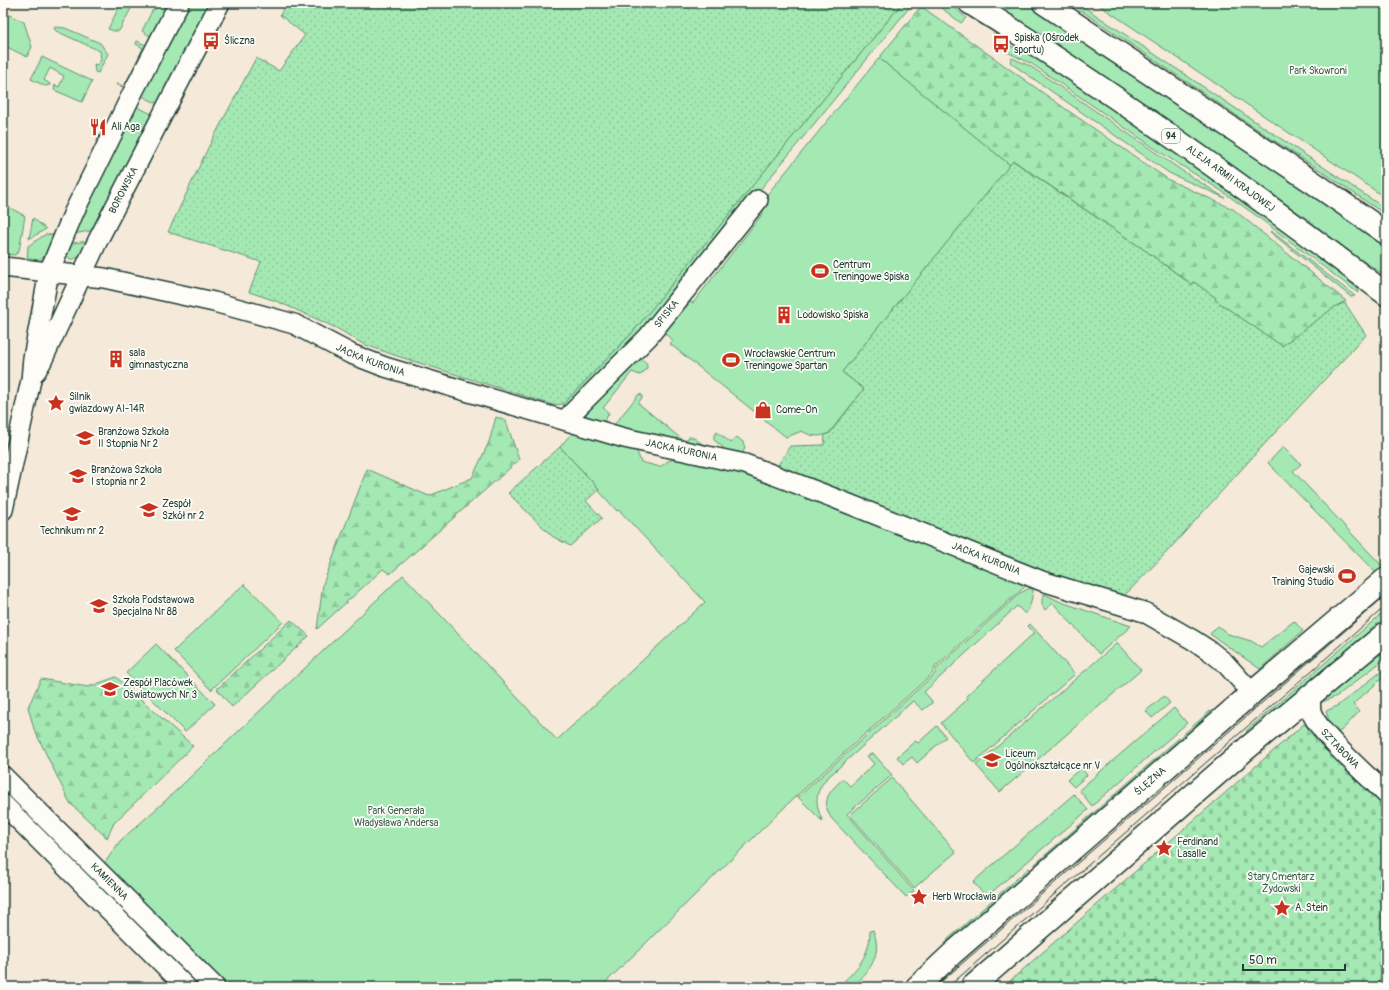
<svg xmlns="http://www.w3.org/2000/svg" width="1389" height="990" font-family="Pangolin,sans-serif">
	<style>
		.green { fill: #a4e8b3; stroke: #629274 }
		.forest { fill: url(#forest-firs); stroke: #629274 }
		.cemetery { fill: url(#cemetery-stones); stroke: #629274 }
		.garden { fill: url(#garden-dots); stroke: #629274 }
		.lines { fill: none; stroke-linecap: round; stroke-linejoin: round }
		.minor-casing { stroke: #1f3d34; stroke-width: 22 }
		.major-casing { stroke: #1f3d34; stroke-width: 25 }
		.minor { stroke: #fdfcf7; stroke-width: 19 }
		.major { stroke: #fdfcf7; stroke-width: 22 }
		.tram { stroke: #1f3d34; stroke-width: 1 }
		.labels { text-anchor: middle; dominant-baseline: central; stroke-width: 3.5; stroke-linejoin: round; paint-order: stroke }
		.shield { fill: #fdfcf7; stroke: #62766e; stroke-width: 1 }
		.shield-label { font-size: 9px; font-weight: bold; fill: #1f3d34 }
		.poi-label { font-size: 10px; fill: #1f3d34; stroke: #fdfcf7; text-anchor: start }
		.park-label { font-size: 10px; fill: #3a5f4d; stroke: #fdfcf7 }
		.street-label { font-size: 10px; fill: #1f3d34; stroke: #fdfcf7 }
	</style>
	<defs>
		<pattern id="forest-firs" width="22" height="20" patternUnits="userSpaceOnUse"><rect width="22" height="20" fill="#a4e8b3"/><path d="M5 1l3.5 6h-7zM16 11l3.5 6h-7z" fill="#8dc89b"/></pattern>
		<pattern id="cemetery-stones" width="16" height="16" patternUnits="userSpaceOnUse"><rect width="16" height="16" fill="#a4e8b3"/><path d="M2 7V4a2 2 0 0 1 4 0v3zM10 15v-3a2 2 0 0 1 4 0v3z" fill="#8dc89b"/></pattern>
		<pattern id="garden-dots" width="8" height="8" patternUnits="userSpaceOnUse"><rect width="8" height="8" fill="#a4e8b3"/><path d="M2 2h.1M6 6h.1" fill="none" stroke="#8dc89b" stroke-width="1.8" stroke-linecap="round"/></pattern>
	</defs>
	<rect width="100%" height="100%" fill="#f5e9d9"/>
	<filter id="ink" filterUnits="userSpaceOnUse"><feTurbulence type="fractalNoise" baseFrequency=".025" numOctaves="2"/><feDisplacementMap in="SourceGraphic" scale="8" xChannelSelector="R" yChannelSelector="G"/><feConvolveMatrix kernelMatrix="1 2 1 2 8 2 1 2 1" color-interpolation-filters="sRGB"/></filter>
	<g filter="url(#ink)">
		<g class="green">
			<polygon points="121,3 134,3 119,31 114,31 108,29"/>
			<polygon points="162,3 171,3 127,89 116,84 117,83 124,87 143,48 136,44 137,41 146,45 150,36 142,31 152,11"/>
			<polygon points="188,3 209,3 158,104 140,95"/>
			<polygon points="902,3 913,3 664,307 565,408 563,404 632,333"/>
			<polygon points="935,3 950,3 966,18 961,23"/>
			<polygon points="985,3 1032,3 1386,241 1386,276 1335,243"/>
			<polygon points="1070,3 1078,3 1386,209 1386,215 1320,170 1270,138"/>
			<polygon points="1096,3 1386,3 1386,198"/>
			<polygon points="3,12 24,22 32,47 27,57 3,45"/>
			<polygon points="55,27 65,28 100,43 108,54 98,73 95,72 94,64 97,65 101,60 100,51 56,31 54,28"/>
			<path d="M1008,45L1037,57C1118,112 1201,165 1279,225C1306,245 1331,267 1357,288L1358,293L1254,214L1223,192L1160,152L1032,64L1005,51Z"/>
			<polygon points="42,57 92,81 82,102 54,90 55,85 59,87 64,76 50,68 44,80 50,84 50,85 45,86 31,79"/>
			<path d="M879,58L1010,165L842,372L864,389L829,433C821,438 809,436 802,431L786,437L670,344L673,340L664,333L690,302L693,303L760,217L763,213L761,202Z"/>
			<polygon points="1012,58 1030,66 1181,170 1225,198 1169,173 1015,66 1010,62"/>
			<polygon points="135,106 152,114 92,232 90,231 73,234"/>
			<polygon points="3,204 25,216 19,251 15,255 3,254"/>
			<polygon points="33,218 46,229 29,239"/>
			<polygon points="1271,231 1355,296 1351,297 1270,232"/>
			<path d="M46,234L54,235C48,250 46,264 27,262L28,246Z"/>
			<path d="M89,241C86,245 84,251 80,255C75,261 66,261 67,252C68,249 70,245 71,242L73,243Z"/>
			<path d="M635,359C641,359 648,360 647,368L642,374L640,375L632,372L603,408L609,413L604,422L614,425L639,394L642,395V398L638,403L685,442L689,437H693L706,447L722,450L723,447L714,440V436L717,432L731,443L737,437L743,442L745,448L742,454L735,457L651,439L592,423C586,419 584,413 588,407L631,361Z"/>
			<polygon points="575,429 635,447 641,462 660,467 668,461 679,458 732,466 1029,583 935,667 932,674 795,797 601,987 229,987 104,864 120,841 164,802 403,575 557,740 705,602 619,510 617,511 598,490 599,489 560,447"/>
			<polygon points="1283,447 1301,464 1293,471 1383,567 1376,573 1268,463"/>
			<polygon points="244,584 283,622 211,690 174,651"/>
			<path d="M1030,588L1033,590V592C1031,600 1031,608 1025,614L1017,606L924,692L932,701V703L923,710L913,701L826,779C813,795 816,806 823,822L798,797L935,674L936,669L1020,593Z"/>
			<path d="M1044,594L1061,602L1131,626L1099,654L1053,603L1045,610C1041,605 1041,600 1044,594Z"/>
			<polygon points="1386,610 1386,622 1251,736 1246,731"/>
			<polygon points="1294,621 1303,631 1260,669 1210,634 1218,626 1228,634 1251,641 1261,647"/>
			<polygon points="1030,624 1075,674 974,763 941,723 968,699 966,696 1034,633 1028,626"/>
			<polygon points="1117,643 1141,670 1000,792 976,765"/>
			<polygon points="156,644 215,704 185,732 126,673"/>
			<polygon points="1386,650 1386,658 1337,696 1320,703 1338,685"/>
			<polygon points="1386,668 1386,675 1353,704 1359,712 1342,730 1337,733 1332,730 1326,711 1337,706"/>
			<polygon points="1164,696 1170,703 1152,718 1146,711"/>
			<polygon points="1174,708 1187,723 1092,806 1079,790"/>
			<polygon points="1210,711 1214,716 1037,866 1035,864"/>
			<polygon points="937,726 946,737 917,763 912,757 903,764 897,757 915,741 918,743"/>
			<path d="M873,753L892,775L847,814L914,891L906,897L832,819C820,802 829,791 843,779L850,786L874,764L867,756Z"/>
			<polygon points="1081,768 1087,775 1074,787 1067,780"/>
			<polygon points="892,778 956,852 914,888 850,815"/>
			<polygon points="1074,794 1088,810 986,897 973,882"/>
			<polygon points="1029,868 1032,872 950,942 947,940"/>
			<path d="M873,930C883,955 870,970 853,987H838C856,970 870,957 870,931Z"/>
		</g>
		<g class="forest">
			<polygon points="922,7 1070,112 1169,180 1233,209 1346,301 1336,306 1282,346 1215,300 1216,298 1194,282 1193,285 1146,251 1014,161 1010,165 879,58 917,11"/>
			<polygon points="496,417 506,421 519,460 390,574 383,569 317,629 323,584 367,469 429,496 472,478 489,442"/>
			<polygon points="291,620 309,636 232,707 217,689"/>
			<polygon points="116,677 193,746 114,823 107,838 70,803 34,729 28,707 41,679 88,687"/>
		</g>
		<polygon class="cemetery" points="1304,724 1386,801 1386,987 1003,987"/>
		<g class="garden">
			<polygon points="287,3 902,3 632,333 563,404 553,405 397,356 363,344 340,330 319,320 276,301 249,292 261,262 168,232 209,146 256,58 279,71 305,35 280,15"/>
			<polygon points="1013,161 1146,251 1192,285 1194,282 1216,298 1215,300 1282,346 1336,306 1345,303 1366,335 1259,450 1165,554 1123,597 1083,587 780,470 778,465 790,446 824,445 825,435 830,433 864,389 842,372"/>
			<polygon points="560,447 599,489 586,501 602,518 570,546 552,536 508,493"/>
		</g>
		<g class="lines">
			<g class="minor-casing">
				<g id="minor">
					<path id="s1" d="M3,267L104,278L214,302L294,324L351,354L385,367L452,387L624,438L745,464L834,498L1042,581L1144,612L1193,640L1210,651L1225,663L1252,693"/>
					<path id="s2" d="M36,371L42,361L98,240L220,3"/>
					<path id="s3" d="M565,420L648,337L758,200"/>
					<polyline points="3,510 31,380 33,358 49,272 74,212 133,92 179,3"/>
					<path id="s4" d="M1310,695C1311,700 1310,706 1311,711C1317,732 1368,776 1386,794"/>
					<path id="s5" d="M3,776L215,987"/>
					<polyline points="3,804 186,987"/>
				</g>
			</g>
			<g class="major-casing">
				<g id="major">
					<path id="s6" d="M970,3C1114,92 1251,191 1386,294"/>
					<polyline points="1044,3 1314,183 1386,233"/>
					<path id="s7" d="M917,987L953,953L1260,686L1386,579"/>
					<polyline points="972,987 1246,749 1386,633"/>
				</g>
			</g>
			<use href="#minor" class="minor"/>
			<use href="#major" class="major"/>
			<g class="tram">
				<polyline points="935,987 1386,595"/>
				<polyline points="948,987 1386,606"/>
			</g>
		</g>
	</g>
	<defs>
		<g id="bus-bare" transform="scale(1.38)"><path d="M-5-6H5V4H4V6H2V4H-2V6H-4V4H-5ZM-3.5-4V0h7V-4ZM-3.5 1.2v1.5H-2V1.2ZM2 1.2v1.5H3.5V1.2Z" fill="#c8321e" stroke="#fdfcf7" stroke-width="2.5" paint-order="stroke"/></g>
		<g id="restaurant-bare" transform="scale(1.38)"><path d="M-5-6h1v4h1v-4h1v4h1v-4h1v5L-1.5 .5V6h-2V.5L-5-1ZM5-6V6H3V1.5H1.5Q1.5-4 5-6Z" fill="#c8321e" stroke="#fdfcf7" stroke-width="2.5" paint-order="stroke"/></g>
		<g id="stadium-bare" transform="scale(1.38)"><path d="M0-5a6.5 5 0 1 0 0 10a6.5 5 0 1 0 0-10ZM-3.5-1.8h7v3.6h-7Z" fill="#c8321e" stroke="#fdfcf7" stroke-width="2.5" paint-order="stroke"/></g>
		<g id="building-bare" transform="scale(1.38)"><path d="M-4-6H4V6H1V3H-1V6H-4ZM-2.5-4.3h1.7v1.8h-1.7ZM.8-4.3h1.7v1.8H.8ZM-2.5-1h1.7V.8h-1.7ZM.8-1h1.7V.8H.8Z" fill="#c8321e" stroke="#fdfcf7" stroke-width="2.5" paint-order="stroke"/></g>
		<g id="sight-bare" transform="scale(1.38)"><path d="M0-6L1.8-2.2L6-1.7L2.9 1.2L3.7 5.4L0 3.3L-3.7 5.4L-2.9 1.2L-6-1.7L-1.8-2.2Z" fill="#c8321e" stroke="#fdfcf7" stroke-width="2.5" paint-order="stroke"/></g>
		<g id="shop-bare" transform="scale(1.38)"><path d="M-5-2.5h2.3a2.7 3.5 0 0 1 5.4 0H5L5.5 6h-11ZM-1.5-2.5h3a1.5 2.3 0 0 0-3 0Z" fill="#c8321e" stroke="#fdfcf7" stroke-width="2.5" paint-order="stroke"/></g>
		<g id="school-bare" transform="scale(1.38)"><path d="M0-5L7-2L0 1L-7-2ZM-4 1L0 2.5L4 1V4Q0 6-4 4Z" fill="#c8321e" stroke="#fdfcf7" stroke-width="2.5" paint-order="stroke"/></g>
	</defs>
	<g fill-rule="evenodd">
		<use href="#bus-bare" x="211" y="41"/>
		<use href="#bus-bare" x="1001" y="44"/>
		<use href="#restaurant-bare" x="98" y="127"/>
		<use href="#stadium-bare" x="820" y="271"/>
		<use href="#building-bare" x="784" y="315"/>
		<use href="#building-bare" x="116" y="359"/>
		<use href="#stadium-bare" x="731" y="360"/>
		<use href="#sight-bare" x="56" y="403"/>
		<use href="#shop-bare" x="763" y="410"/>
		<use href="#school-bare" x="85" y="438"/>
		<use href="#school-bare" x="78" y="476"/>
		<use href="#school-bare" x="149" y="510"/>
		<use href="#school-bare" x="72" y="514"/>
		<use href="#stadium-bare" x="1347" y="576"/>
		<use href="#school-bare" x="99" y="606"/>
		<use href="#school-bare" x="110" y="689"/>
		<use href="#school-bare" x="992" y="760"/>
		<use href="#sight-bare" x="1164" y="848"/>
		<use href="#sight-bare" x="919" y="897"/>
		<use href="#sight-bare" x="1282" y="908"/>
	</g>
	<g class="labels">
		<rect class="shield" x="1162" y="129" width="18" height="14" rx="3"/>
		<g class="shield-label">
			<text x="1171" y="136">94</text>
		</g>
		<g class="poi-label">
			<text x="1014" y="38">Spiska (Ośrodek<tspan x="1014" dy="12">sportu)</tspan></text>
			<text x="224" y="41">Śliczna</text>
			<text x="111" y="127">Ali Aga</text>
			<text x="833" y="265">Centrum<tspan x="833" dy="12">Treningowe Spiska</tspan></text>
			<text x="797" y="315">Lodowisko Spiska</text>
			<text x="129" y="353">sala<tspan x="129" dy="12">gimnastyczna</tspan></text>
			<text x="744" y="354">Wrocławskie Centrum<tspan x="744" dy="12">Treningowe Spartan</tspan></text>
			<text x="69" y="397">Silnik<tspan x="69" dy="12">gwiazdowy AI-14R</tspan></text>
			<text x="776" y="410">Come-On</text>
			<text x="98" y="432">Branżowa Szkoła<tspan x="98" dy="12">II Stopnia Nr 2</tspan></text>
			<text x="91" y="470">Branżowa Szkoła<tspan x="91" dy="12">I stopnia nr 2</tspan></text>
			<text x="162" y="504">Zespół<tspan x="162" dy="12">Szkół nr 2</tspan></text>
			<text x="72" y="531" text-anchor="middle">Technikum nr 2</text>
			<text x="1334" y="570" text-anchor="end">Gajewski<tspan x="1334" dy="12">Training Studio</tspan></text>
			<text x="112" y="600">Szkoła Podstawowa<tspan x="112" dy="12">Specjalna Nr 88</tspan></text>
			<text x="123" y="683">Zespół Placówek<tspan x="123" dy="12">Oświatowych Nr 3</tspan></text>
			<text x="1005" y="754">Liceum<tspan x="1005" dy="12">Ogólnokształcące nr V</tspan></text>
			<text x="1177" y="842">Ferdinand<tspan x="1177" dy="12">Lasalle</tspan></text>
			<text x="932" y="897">Herb Wrocławia</text>
			<text x="1295" y="908">A. Stein</text>
		</g>
		<g class="park-label">
			<text x="1318" y="71">Park Skowroni</text>
			<text x="396" y="811">Park Generała<tspan x="396" dy="12">Władysława Andersa</tspan></text>
			<text x="1281" y="877">Stary Cmentarz<tspan x="1281" dy="12">Żydowski</tspan></text>
		</g>
		<g class="street-label">
			<text stroke="none"><textPath href="#s6" startOffset="314">ALEJA ARMII KRAJOWEJ</textPath></text>
			<text stroke="none"><textPath href="#s2" startOffset="201">BOROWSKA</textPath></text>
			<text stroke="none"><textPath href="#s3" startOffset="147">SPISKA</textPath></text>
			<text stroke="none"><textPath href="#s1" startOffset="382">JACKA KURONIA</textPath></text>
			<text stroke="none"><textPath href="#s1" startOffset="706">JACKA KURONIA</textPath></text>
			<text stroke="none"><textPath href="#s1" startOffset="1030">JACKA KURONIA</textPath></text>
			<text stroke="none"><textPath href="#s4" startOffset="64">SZTABOWA</textPath></text>
			<text stroke="none"><textPath href="#s7" startOffset="311">ŚLĘŻNA</textPath></text>
			<text stroke="none"><textPath href="#s5" startOffset="150">KAMIENNA</textPath></text>
		</g>
	</g>
	<rect width="1389" height="990" fill="none" stroke="#fdfcf7" stroke-width="16"/>
	<rect x="8" y="8" width="1373" height="974" fill="none" stroke="#1f3d34" stroke-width="1.5" filter="url(#ink)"/>
	<path d="M1243 964v6h102v-6" fill="none" stroke="#1f3d34" stroke-width="2"/>
	<text x="1249" y="964" font-size="12" fill="#1f3d34" stroke="#fdfcf7" stroke-width="3" paint-order="stroke">50 m</text>
</svg>
